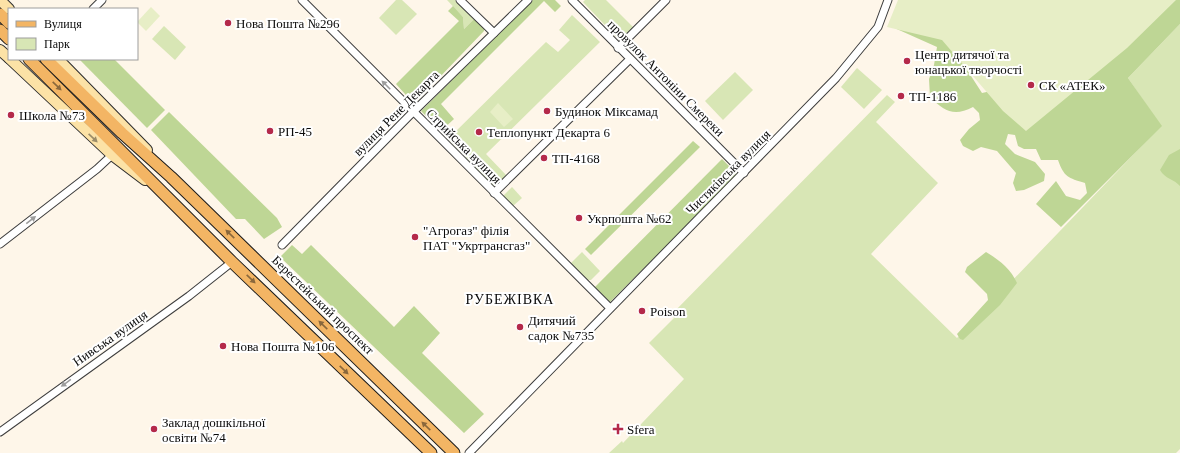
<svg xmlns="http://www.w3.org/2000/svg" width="1180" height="453" font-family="Georgia,serif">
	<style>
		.green { fill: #d8e6b5 }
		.forest { fill: #bed695 }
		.pitch { fill: #e7eec6 }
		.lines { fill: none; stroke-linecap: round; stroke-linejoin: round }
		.street-casing { stroke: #3d3d3d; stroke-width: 9 }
		.secondary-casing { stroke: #2c2c2c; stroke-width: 12 }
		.primary-casing { stroke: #1b1b1b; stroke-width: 13 }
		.street { stroke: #fff; stroke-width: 7 }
		.secondary { stroke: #fce2a6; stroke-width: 10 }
		.primary { stroke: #f3b564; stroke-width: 11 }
		.oneway { fill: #9d9d9d }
		.oneway2 { fill: #8a683c }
		.oneway3 { fill: #9b8c68 }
		.poi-dot { fill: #b4294a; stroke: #fff; stroke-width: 1.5 }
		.labels { text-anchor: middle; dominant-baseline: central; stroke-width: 4; stroke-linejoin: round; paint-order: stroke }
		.poi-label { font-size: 13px; fill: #0a0a0a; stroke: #fff; text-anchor: start }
		.street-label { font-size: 13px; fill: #0a0a0a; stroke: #fff }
		.neighbourhood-label { font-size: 14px; letter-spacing: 1px; fill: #0a0a0a; stroke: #fff }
	</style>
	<rect width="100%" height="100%" fill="#fef6e9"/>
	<g class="green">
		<polygon points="396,0 402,0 417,14 396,35 379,18"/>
		<polygon points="447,0 455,0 474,19 464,29 463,17"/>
		<polygon points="585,0 606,0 635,29 621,42 583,2"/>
		<polygon points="572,15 600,42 486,154 507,176 497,186 493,186 448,139 546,42 558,52 570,40 559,30"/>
		<polygon points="1180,24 1180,449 1176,453 609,453 622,441 623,443 684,379 649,343 674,318 671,315 887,95 895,102 876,122 938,183 871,254 957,338 1161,126 1128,78"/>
		<polygon points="164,26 186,47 175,60 152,39"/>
		<polygon points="857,68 882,90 864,109 841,87"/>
		<polygon points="735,72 753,90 723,120 705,101"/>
		<polygon points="512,187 522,198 513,206 503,196"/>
		<polygon points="582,252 600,271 591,280 586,280 572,266 571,263"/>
	</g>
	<g class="forest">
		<polygon points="533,0 555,0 561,6 555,12 544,1 441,104 454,119 441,131 421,111"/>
		<path d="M1066,0H1180V24L1128,78L1162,126L1061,227L1036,204L1056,181L1066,196L1080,200L1087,193L1085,183C1068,178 1064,177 1058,160H1041L1036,149H1024L1018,146L1015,135L1008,134L1005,144L1015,154L1035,162L1045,174L1044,181L1024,190L1016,191L1013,183L1016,173L997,151L981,147L973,151L963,146L960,140L969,129L980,120L979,113L973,107C954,117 944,111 930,97L929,79L934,65L937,47L890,26L894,14L971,55L962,62L982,93L991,91Z"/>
		<polygon points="453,6 463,17 464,29 474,19 484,29 484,31 414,104 396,84 459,21 448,11"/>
		<polygon points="79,59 114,59 165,110 147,128"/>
		<polygon points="169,112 277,218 282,227 264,239 245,219 236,219 151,130"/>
		<polygon points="693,141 700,147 591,255 585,249"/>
		<path d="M1180,149V186C1174,179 1165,179 1160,170L1169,155Z"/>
		<polygon points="722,159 737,174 735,177 610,302 595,287"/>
		<polygon points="292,245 302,254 311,245 394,327 414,306 440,333 422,353 484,414 464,433 280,257"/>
		<path d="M986,252C998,259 1011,269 1017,283L1000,305L963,340L960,339L957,334L988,300L987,294L965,272L967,267Z"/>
	</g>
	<g class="pitch">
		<polygon points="898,0 1176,0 1127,48 1026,131 1003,111 942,40 887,27"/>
		<polygon points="151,7 160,16 146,31 137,22"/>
		<polygon points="498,103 513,119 504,127 490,112"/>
	</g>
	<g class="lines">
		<g class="street-casing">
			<g id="street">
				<polyline points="302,0 610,308"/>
				<polyline points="460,0 494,33"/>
				<polyline points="572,0 744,173"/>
				<polyline points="93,9 102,0"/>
				<polyline points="618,48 666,0"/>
				<polyline points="494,193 630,59"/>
				<polyline points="0,244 97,169 112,155"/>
				<polyline points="282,245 409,116 528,0"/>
				<polyline points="0,432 189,296 232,262"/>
				<polyline points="469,453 836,78 878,27 888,0"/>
			</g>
		</g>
		<g class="secondary-casing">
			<g id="secondary">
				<polyline points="0,0 9,9"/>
				<polyline points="0,50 9,58"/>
				<polyline points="10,59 112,155 145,180"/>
				<polyline points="58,59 147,150"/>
			</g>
		</g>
		<g class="primary-casing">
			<g id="primary">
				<polyline points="0,14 9,23"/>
				<polyline points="0,30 9,39"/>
				<polyline points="29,59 232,262 431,453"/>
				<polyline points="46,59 122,133 171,177 454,453"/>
			</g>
		</g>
		<use href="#street" class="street"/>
		<use href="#secondary" class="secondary"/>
		<use href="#primary" class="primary"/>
	</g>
	<defs><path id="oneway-solid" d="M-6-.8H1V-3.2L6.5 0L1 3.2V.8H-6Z"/></defs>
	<g class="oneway">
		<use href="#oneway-solid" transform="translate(386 85) rotate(-135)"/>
		<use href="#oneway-solid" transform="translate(31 220) rotate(-38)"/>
		<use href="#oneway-solid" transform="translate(66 383) rotate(144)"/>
	</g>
	<g class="oneway2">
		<use href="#oneway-solid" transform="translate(57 86) rotate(44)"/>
		<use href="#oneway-solid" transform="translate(230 234) rotate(-136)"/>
		<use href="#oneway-solid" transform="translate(251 279) rotate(44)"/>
		<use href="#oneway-solid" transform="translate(323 325) rotate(-136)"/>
		<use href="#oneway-solid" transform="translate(344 370) rotate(44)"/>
		<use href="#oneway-solid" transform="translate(426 426) rotate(-136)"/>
	</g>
	<use class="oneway3" href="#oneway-solid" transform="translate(93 138) rotate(43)"/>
	<g class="poi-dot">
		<circle cx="228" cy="23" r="4"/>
		<circle cx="907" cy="61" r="4"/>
		<circle cx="1031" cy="85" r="4"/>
		<circle cx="901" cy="96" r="4"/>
		<circle cx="547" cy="111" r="4"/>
		<circle cx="11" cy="115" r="4"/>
		<circle cx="270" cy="131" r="4"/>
		<circle cx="479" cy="132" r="4"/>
		<circle cx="544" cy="158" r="4"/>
		<circle cx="579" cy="218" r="4"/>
		<circle cx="415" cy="237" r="4"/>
		<circle cx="642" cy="311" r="4"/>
		<circle cx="520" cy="327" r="4"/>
		<circle cx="223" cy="346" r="4"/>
		<circle cx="154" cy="429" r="4"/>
		<path d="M616 423h4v4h4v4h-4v4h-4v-4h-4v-4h4z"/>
	</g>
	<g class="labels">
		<g class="poi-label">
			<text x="236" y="23">Нова Пошта №296</text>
			<text x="915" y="54">Центр дитячої та<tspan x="915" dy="15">юнацької творчості</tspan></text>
			<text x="1039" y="85">СК «АТЕК»</text>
			<text x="909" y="96">ТП-1186</text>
			<text x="555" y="111">Будинок Міксамад</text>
			<text x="19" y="115">Школа №73</text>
			<text x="278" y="131">РП-45</text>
			<text x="487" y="132">Теплопункт Декарта 6</text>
			<text x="552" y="158">ТП-4168</text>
			<text x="587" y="218">Укрпошта №62</text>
			<text x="423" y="230">"Агрогаз" філія<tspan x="423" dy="15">ПАТ "Укртрансгаз"</tspan></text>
			<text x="650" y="311">Poison</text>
			<text x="528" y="320">Дитячий<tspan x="528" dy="15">садок №735</tspan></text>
			<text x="231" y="346">Нова Пошта №106</text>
			<text x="162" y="422">Заклад дошкільної<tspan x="162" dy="15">освіти №74</tspan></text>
			<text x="627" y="429">Sfera</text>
		</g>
		<g class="street-label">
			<text transform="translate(666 78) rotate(45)">провулок Антоніни Смереки</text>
			<text transform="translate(396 113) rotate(-45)">вулиця Рене Декарта</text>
			<text transform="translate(464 146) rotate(45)">Стрийська вулиця</text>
			<text transform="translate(728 172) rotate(-45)">Чистяківська вулиця</text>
			<text transform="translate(323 305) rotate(44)">Берестейський проспект</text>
			<text transform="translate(110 338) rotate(-35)">Нивська вулиця</text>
		</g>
		<g class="neighbourhood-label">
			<text x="510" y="299">РУБЕЖІВКА</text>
		</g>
	</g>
	<rect x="8" y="8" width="130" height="52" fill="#ffffff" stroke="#9d9d9d"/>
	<rect x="16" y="21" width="20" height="6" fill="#f3b564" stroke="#9d9d9d"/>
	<text x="44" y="28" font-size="12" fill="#0a0a0a">Вулиця</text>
	<rect x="16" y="38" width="20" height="12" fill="#d8e6b5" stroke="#9d9d9d"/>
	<text x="44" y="48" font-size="12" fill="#0a0a0a">Парк</text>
</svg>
